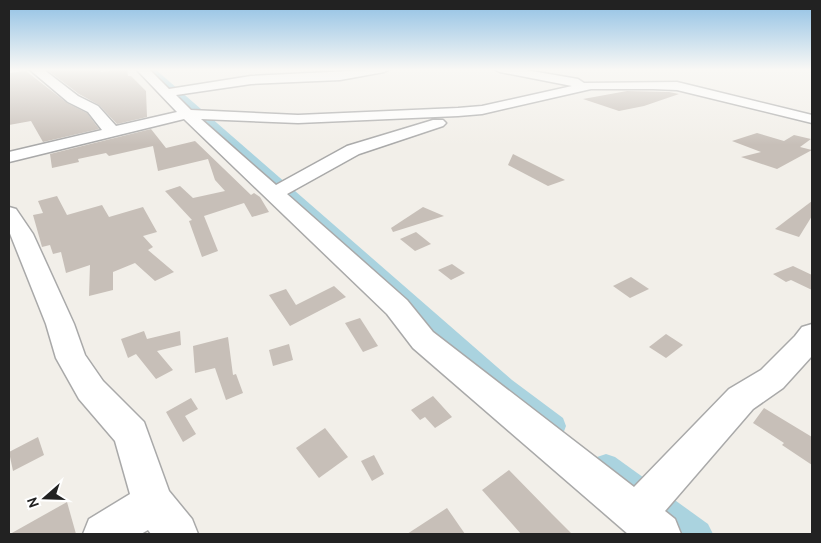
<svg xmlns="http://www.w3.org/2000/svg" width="821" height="543" font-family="Cabin,sans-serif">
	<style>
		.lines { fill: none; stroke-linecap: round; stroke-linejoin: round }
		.canal { fill: #aad3df; fill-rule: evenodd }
		.building { fill: #c7bfb8 }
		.minor-casing { stroke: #a9a9a9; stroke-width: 3 }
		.minor { fill: #fff; fill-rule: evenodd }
	</style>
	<rect width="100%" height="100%" fill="#f2efe9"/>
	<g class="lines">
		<g class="canal">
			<polygon points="146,69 155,69 512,380 563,418 566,426 563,434 554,437 545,434 496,392"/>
			<polygon points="606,454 615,457 708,524 713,534 674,534 597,475 593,466 597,457"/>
		</g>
	</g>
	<g class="building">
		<polygon points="46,69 100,69 101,72 127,69 128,76 131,76 146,91 147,117 117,124 99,105 79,94"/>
		<polygon points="26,71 67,103 87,113 99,129 43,142 31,121 9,125 9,73"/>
		<polygon points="627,91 669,92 679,94 644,106 619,111 583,99"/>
		<polygon points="151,129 166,148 195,141 251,195 254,193 260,197 269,212 252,217 244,203 204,216 218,251 202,257 189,221 192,220 165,191 180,186 193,198 225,191 215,180 208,159 158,171 153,146 109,156 106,153 78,159 79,162 52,168 50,154"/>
		<polygon points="757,133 784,141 794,135 811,139 800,147 812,150 777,169 741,157 761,152 732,141"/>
		<polygon points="513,154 565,180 548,186 508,165"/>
		<polygon points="57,196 67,215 102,205 109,217 143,207 157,232 143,236 153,247 148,250 174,272 155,281 135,263 113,272 113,290 89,296 90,265 66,273 61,252 53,254 50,245 42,247 33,215 43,213 38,201"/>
		<polygon points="812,201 812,216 799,237 775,229"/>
		<polygon points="423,207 444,216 393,232 391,228"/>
		<polygon points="416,232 431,244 415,251 400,239"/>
		<polygon points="452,264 465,273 451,280 438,270"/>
		<polygon points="793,266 812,275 812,290 791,280 786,282 773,274"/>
		<polygon points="631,277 649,289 630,298 613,286"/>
		<polygon points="334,286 346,297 290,326 269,295 286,289 296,305"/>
		<polygon points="360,318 378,346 363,352 345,323"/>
		<polygon points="144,331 147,339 180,331 181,345 157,351 173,370 156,379 136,354 128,358 121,339"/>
		<polygon points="666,334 683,345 666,358 649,347"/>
		<polygon points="228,337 233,375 236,374 243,393 226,400 215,368 195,373 193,346"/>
		<polygon points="289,344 293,360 273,366 269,350"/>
		<polygon points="433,396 452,417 435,428 425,417 420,420 411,410"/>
		<polygon points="191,398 198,409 185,416 196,434 183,442 166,412"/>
		<polygon points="764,408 812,437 812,465 782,445 784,443 753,423"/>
		<polygon points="325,428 348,457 319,478 296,448"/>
		<polygon points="38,437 44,455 13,471 9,452"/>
		<polygon points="374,455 384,474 372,481 361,461"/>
		<polygon points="509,470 552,514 572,534 521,534 482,490"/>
		<polygon points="67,502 76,534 10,534"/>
		<polygon points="447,508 465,534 407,534"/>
	</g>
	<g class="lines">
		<g class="minor-casing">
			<g id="minor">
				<polygon points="29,69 43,69 78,96 98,106 116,126 177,112 136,69 149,69 169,89 251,76 390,69 384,72 340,80 251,84 176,95 191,110 298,115 458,108 482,106 572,86 500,72 494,69 520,69 578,79 584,83 677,82 812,115 812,123 677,90 653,89 591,89 482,114 458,116 298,123 201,119 276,185 347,146 433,120 443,120 446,123 443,126 359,154 287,194 407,300 433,332 634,487 729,389 761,370 795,336 802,327 812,324 812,356 783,388 753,409 665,511 675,519 681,534 628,534 413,348 387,314 184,119 9,162 9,152 102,130 88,112 68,102"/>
				<polygon points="9,207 16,209 33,234 74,324 85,355 103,381 144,422 169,491 192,519 198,534 151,534 148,530 141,534 83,534 89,519 130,494 115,441 79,399 56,358 46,324 9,231"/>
			</g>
		</g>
		<use href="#minor" class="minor"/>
	</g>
	<linearGradient id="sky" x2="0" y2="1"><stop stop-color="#8fc0e4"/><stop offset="0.48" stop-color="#f9f8f5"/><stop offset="1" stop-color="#f9f8f5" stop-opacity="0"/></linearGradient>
	<rect width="821" height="145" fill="url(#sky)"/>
	<rect width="821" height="543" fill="none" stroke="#222222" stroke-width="20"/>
	<g transform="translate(45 498) rotate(250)" stroke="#ffffff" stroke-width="4" paint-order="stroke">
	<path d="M0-4L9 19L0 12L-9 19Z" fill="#222222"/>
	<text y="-8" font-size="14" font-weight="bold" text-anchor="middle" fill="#222222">N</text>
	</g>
</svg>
